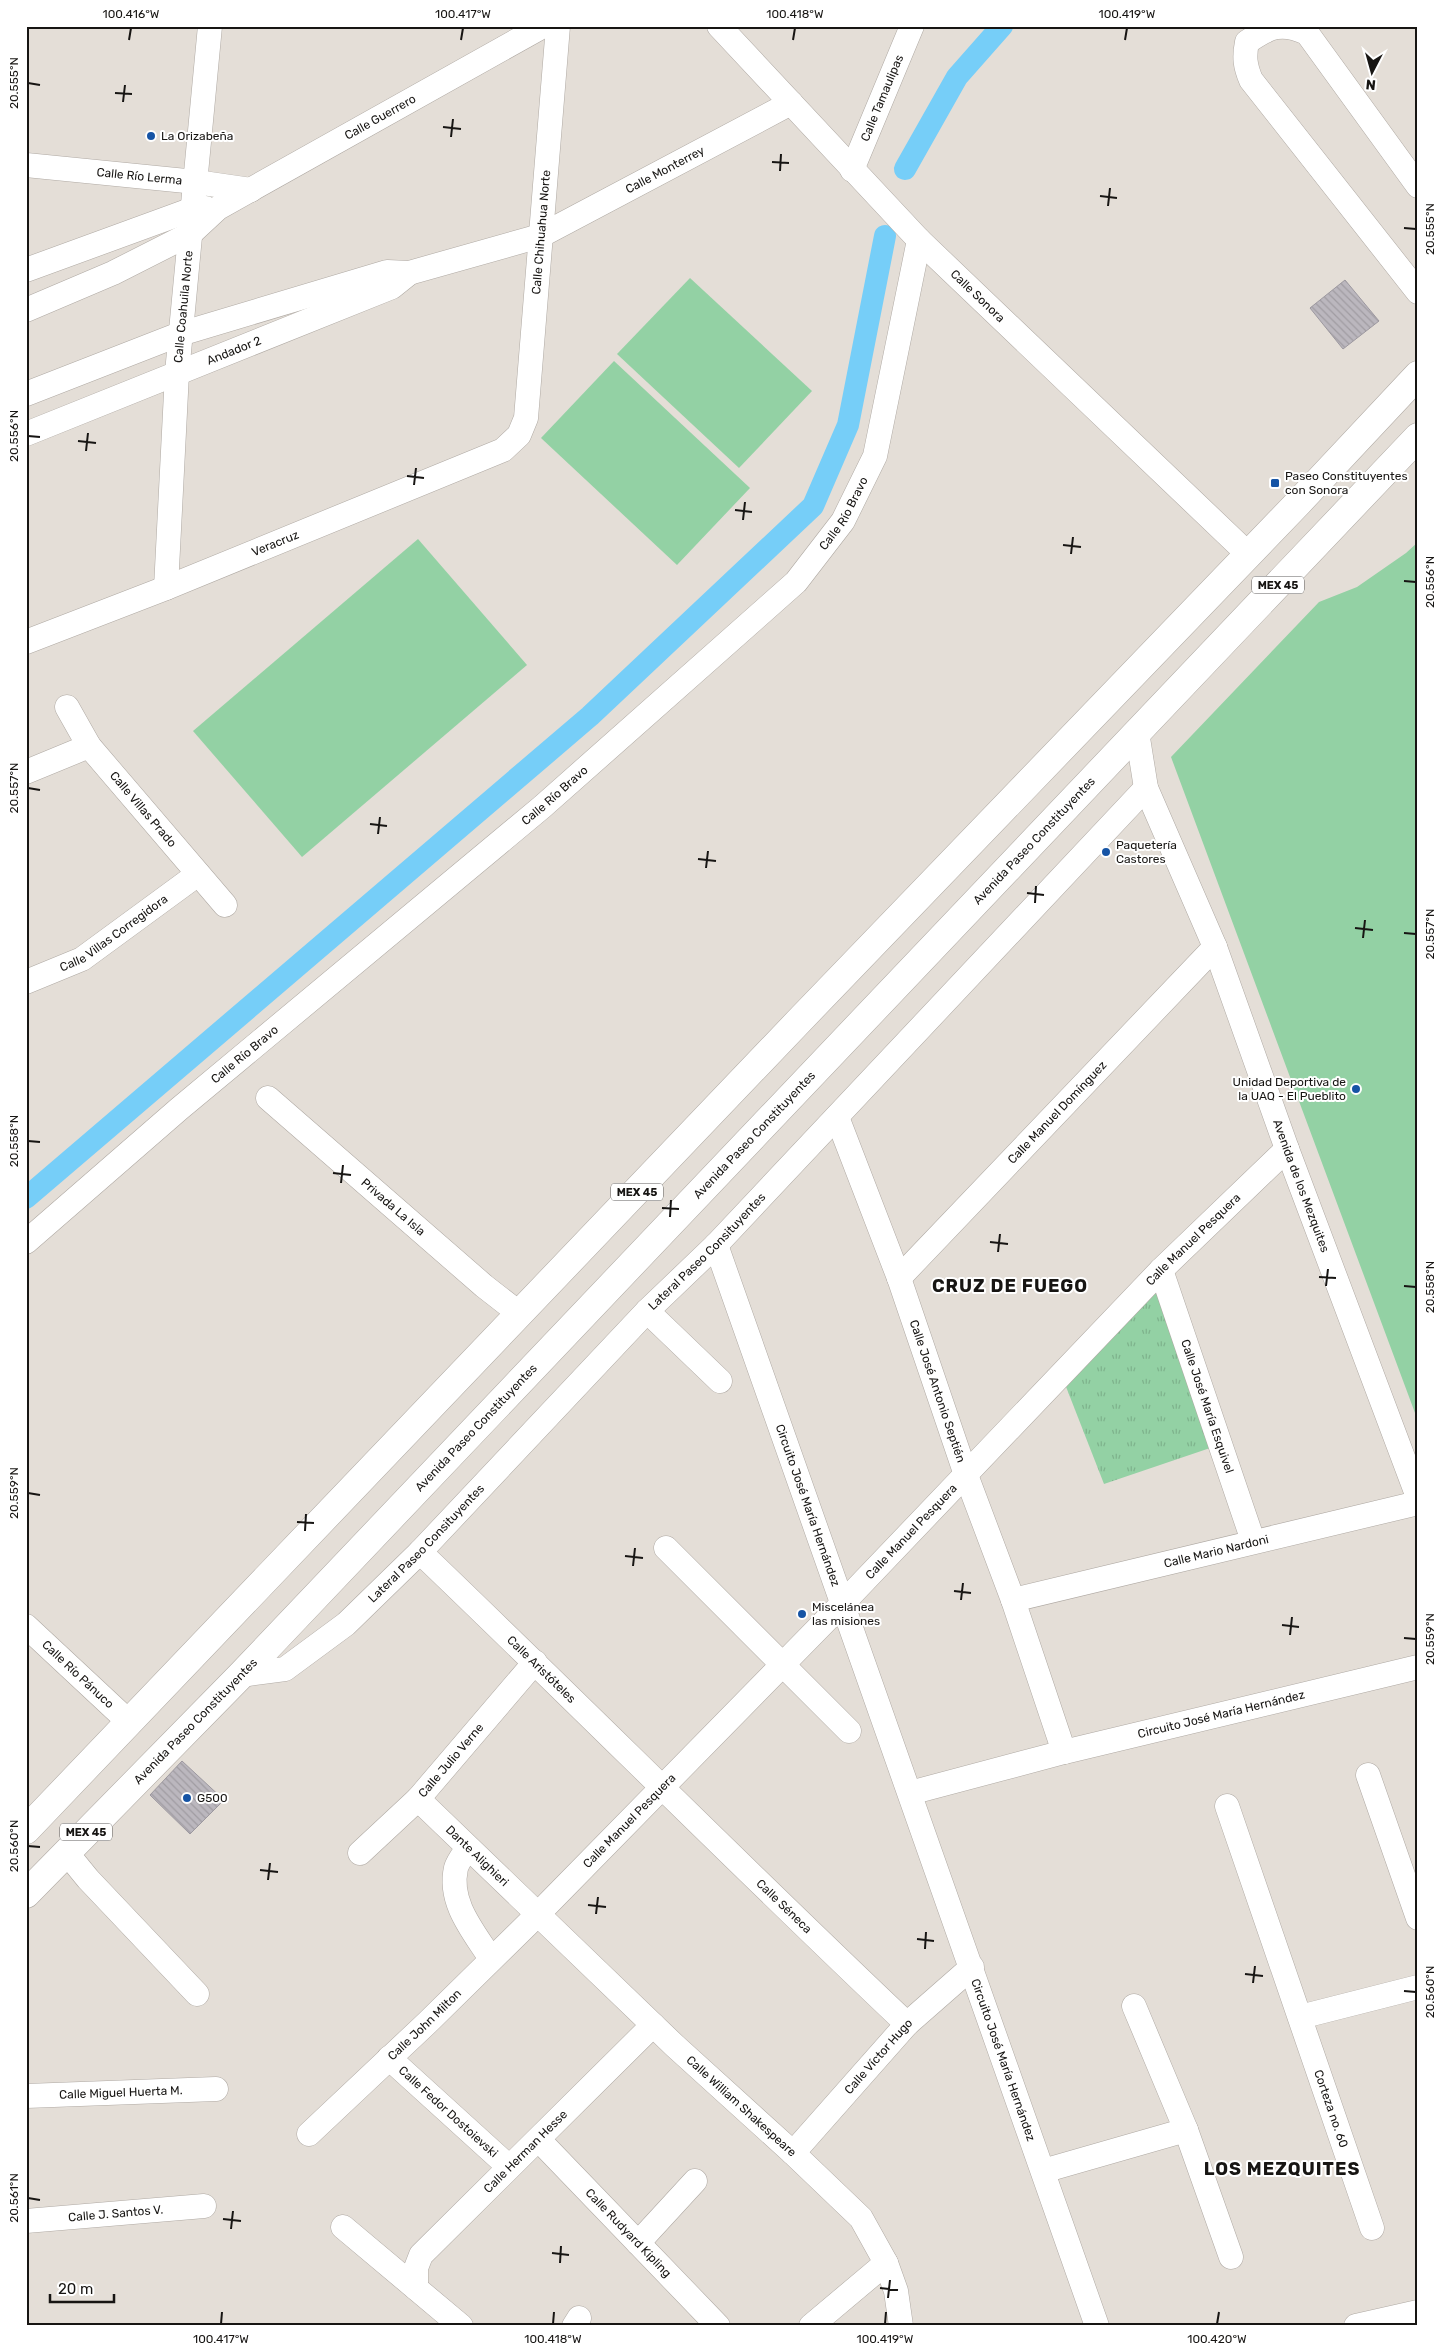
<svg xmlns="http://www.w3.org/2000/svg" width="1444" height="2352" font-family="Rubik,sans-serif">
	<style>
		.park { fill: url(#park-tufts) }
		.pitch { fill: #93d1a4 }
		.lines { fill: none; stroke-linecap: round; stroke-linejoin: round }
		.canal { stroke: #76cef8; stroke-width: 22 }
		.building { fill: url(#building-back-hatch); stroke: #9c989f }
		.minor-casing { stroke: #afa9a3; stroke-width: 25 }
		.highway-casing { stroke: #afa9a3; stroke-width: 29 }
		.minor { stroke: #fff; stroke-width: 24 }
		.highway { stroke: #fff; stroke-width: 28 }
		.ticks { fill: none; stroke: #171513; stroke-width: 2 }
		.poi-dot { fill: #1654a5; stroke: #fff; stroke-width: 2 }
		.labels { text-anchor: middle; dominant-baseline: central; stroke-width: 4; stroke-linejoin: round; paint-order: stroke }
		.shield { fill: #fff; stroke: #5d5b5a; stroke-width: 1 }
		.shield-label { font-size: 11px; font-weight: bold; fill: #171513 }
		.street-label { font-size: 12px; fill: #171513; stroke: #fff }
		.poi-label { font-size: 12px; fill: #171513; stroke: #fff; text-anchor: start }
		.district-label { font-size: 18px; font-weight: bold; letter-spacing: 1px; fill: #171513; stroke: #fff }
		.neatline { fill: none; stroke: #171513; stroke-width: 2 }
		.ticks-label { font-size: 12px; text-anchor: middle; fill: #171513 }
	</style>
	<defs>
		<pattern id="park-tufts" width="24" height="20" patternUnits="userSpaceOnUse" patternTransform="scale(1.25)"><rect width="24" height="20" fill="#93d1a4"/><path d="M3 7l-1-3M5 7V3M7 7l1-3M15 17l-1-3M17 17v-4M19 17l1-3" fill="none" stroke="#7eb38c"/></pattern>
		<pattern id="building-back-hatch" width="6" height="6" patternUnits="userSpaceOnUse" patternTransform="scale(1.25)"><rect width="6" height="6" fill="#bbb7be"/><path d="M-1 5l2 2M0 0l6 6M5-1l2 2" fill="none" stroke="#a09ca2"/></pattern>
	</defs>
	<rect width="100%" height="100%" fill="#e4ded7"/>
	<polygon class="park" points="1158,1282 1216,1446 1104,1484 1063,1379"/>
	<g class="pitch">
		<polygon points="690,278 812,391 739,468 617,354"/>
		<polygon points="614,361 750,488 677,565 541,438"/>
		<polygon points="418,539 527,665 302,857 193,731"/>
		<polygon points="1418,542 1418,1421 1171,757 1319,602 1357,587 1406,553"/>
	</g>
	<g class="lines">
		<g class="canal">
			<polyline points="905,169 957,77 1002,26"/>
			<polyline points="26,1198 590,716 813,506 848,425 885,236"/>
		</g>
	</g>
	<g class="building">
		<polygon points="1345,280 1379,321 1343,349 1310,308"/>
		<polygon points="182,1761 224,1800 190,1834 150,1795"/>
	</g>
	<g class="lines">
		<g class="minor-casing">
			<g id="minor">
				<path id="s1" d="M719,26L919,240L1248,554"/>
				<path id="s2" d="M26,165L196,182L251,190"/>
				<path id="s3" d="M852,170L912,26"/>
				<path d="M1418,186L1307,33C1281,21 1269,27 1247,42C1244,57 1245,66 1251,80L1418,292"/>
				<polyline points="26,270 193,209 206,208"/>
				<path id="s4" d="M26,310L113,273L190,234L218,208L543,26"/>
				<path id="s5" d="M26,394L180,334L387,272L409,273L540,236L791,103"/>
				<path id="s6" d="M26,434L392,287L407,275"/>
				<path id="s7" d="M166,588L177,373L210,26"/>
				<path id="s8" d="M26,642L166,588L503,450L519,435L526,418L558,26"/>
				<path id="s9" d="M67,707L89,746L225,905"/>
				<path id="s10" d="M1137,732L1146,788L1215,947L1287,1149L1418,1497"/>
				<polyline points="26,772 89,746"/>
				<path id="s11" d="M26,982L82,959L198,874"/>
				<path id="s12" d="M268,1098L484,1286L520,1314"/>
				<path id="s13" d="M837,1117L899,1278L966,1475L1013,1600L1064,1752"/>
				<path id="s14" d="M26,1242L179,1109L542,807L796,582L843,521L875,456L919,240"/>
				<path id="s15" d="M716,1245L1097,2326"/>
				<path id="s16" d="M1161,1270L1253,1541"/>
				<path id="s17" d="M899,1278L1215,947"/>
				<polyline points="647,1311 720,1381"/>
				<polyline points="666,1548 849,1731"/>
				<path id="s18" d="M420,1552C583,1708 742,1868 907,2024"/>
				<path id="s19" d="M1013,1600L1418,1503"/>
				<path id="s20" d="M26,1626L130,1723"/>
				<path id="s21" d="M241,1675L285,1669L346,1624L420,1552L647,1311L716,1245L1146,788"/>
				<polyline points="1368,1775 1418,1918"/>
				<path id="s22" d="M910,1793L1064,1752L1418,1667"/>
				<path id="s23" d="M418,1799L675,2046L793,2153L861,2218L886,2263L896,2291L901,2326"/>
				<path id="s24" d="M1227,1806L1372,2228"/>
				<path d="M468,1848C464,1854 458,1861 456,1868C448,1903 474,1932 491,1959"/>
				<polyline points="66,1852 88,1879 197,1994"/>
				<path id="s25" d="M360,1853L418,1799L535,1662"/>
				<polyline points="1134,2006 1186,2130 1231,2257"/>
				<polyline points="1300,2017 1418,1987"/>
				<path id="s26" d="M389,2058L508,2166"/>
				<path id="s27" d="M26,2096L216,2089"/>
				<path id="s28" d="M309,2134L427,2023L537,1915L843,1603L1161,1270L1287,1149"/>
				<path id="s29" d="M539,2140L718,2326"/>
				<path id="s30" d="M793,2153L907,2024L972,1967"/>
				<polyline points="1043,2171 1186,2130"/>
				<path id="s31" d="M26,2221L204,2206"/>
				<polyline points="343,2227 461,2326"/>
				<polyline points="638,2243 695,2181"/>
				<path id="s32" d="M416,2288V2268L421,2255L653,2025"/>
				<polyline points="574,2326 579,2318"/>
				<polyline points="811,2326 886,2263"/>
				<polyline points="1356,2326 1418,2312"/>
			</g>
		</g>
		<g class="highway-casing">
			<g id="highway">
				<polyline points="26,1830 798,1022 1298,503 1418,375"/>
				<path id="s33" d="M26,1894L241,1675L1418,437"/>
			</g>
		</g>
		<use href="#minor" class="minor"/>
		<use href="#highway" class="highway"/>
	</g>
	<path class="ticks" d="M129,40L131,28M461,40L463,28M793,40L795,28M1125,40L1127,28M28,83L40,85M115,93L132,94M123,102L125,85M443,127L461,129M451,137L453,119M772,162L789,163M780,171L781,154M1100,196L1117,198M1108,206L1110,188M1404,228L1416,229M28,436L40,437M78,441L96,443M86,451L88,433M407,476L424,478M414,485L416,468M735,510L752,512M743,520L745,502M1063,545L1081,547M1071,554L1073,537M1404,581L1416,582M28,788L40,790M370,824L387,826M378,834L380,817M698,859L716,861M706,868L708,851M1027,893L1044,895M1035,903L1036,886M1355,928L1373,930M1404,933L1416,934M1363,938L1365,920M28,1141L40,1142M333,1173L351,1175M341,1183L343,1165M662,1208L679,1209M670,1217L671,1200M990,1242L1008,1244M998,1252L1000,1234M1319,1277L1336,1278M1326,1286L1328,1269M1404,1286L1416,1287M28,1493L40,1495M297,1522L314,1523M305,1531L306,1514M625,1556L643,1558M633,1566L635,1548M954,1591L971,1593M961,1600L963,1583M1282,1625L1299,1627M1290,1635L1292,1617M1404,1638L1416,1639M28,1846L40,1847M260,1870L278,1872M268,1880L270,1863M588,1905L606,1907M596,1914L598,1897M917,1939L934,1941M925,1949L926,1932M1245,1974L1263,1976M1253,1983L1255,1966M1404,1991L1416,1992M28,2198L40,2200M223,2219L241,2221M231,2229L233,2211M552,2253L569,2255M560,2263L561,2246M880,2288L898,2290M888,2298L890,2280M221,2324L222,2312M553,2324L554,2312M885,2324L886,2312M1217,2324L1219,2312"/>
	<g class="poi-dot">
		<circle cx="151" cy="136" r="5"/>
		<rect x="1270" y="478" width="10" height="10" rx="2.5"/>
		<circle cx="1106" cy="852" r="5"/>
		<circle cx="1356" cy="1089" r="5"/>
		<circle cx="802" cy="1614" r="5"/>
		<circle cx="187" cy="1798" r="5"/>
	</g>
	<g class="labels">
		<g class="shield">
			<rect x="1252" y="576.5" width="52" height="17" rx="4"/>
			<rect x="611" y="1183.5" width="52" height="17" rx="4"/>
			<rect x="60" y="1823.5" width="52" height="17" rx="4"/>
		</g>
		<g class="shield-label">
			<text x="1278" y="585">MEX 45</text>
			<text x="637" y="1192">MEX 45</text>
			<text x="86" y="1832">MEX 45</text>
		</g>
		<g class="street-label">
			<text stroke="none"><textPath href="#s3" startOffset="78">Calle Tamaulipas</textPath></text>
			<text stroke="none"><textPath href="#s4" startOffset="405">Calle Guerrero</textPath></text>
			<text stroke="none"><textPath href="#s5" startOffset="681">Calle Monterrey</textPath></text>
			<text stroke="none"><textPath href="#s2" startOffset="114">Calle Río Lerma</textPath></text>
			<text stroke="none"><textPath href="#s8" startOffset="741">Calle Chihuahua Norte</textPath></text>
			<text stroke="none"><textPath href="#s1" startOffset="374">Calle Sonora</textPath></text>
			<text stroke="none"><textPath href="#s7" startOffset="282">Calle Coahuila Norte</textPath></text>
			<text stroke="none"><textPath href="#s6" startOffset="224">Andador 2</textPath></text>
			<text stroke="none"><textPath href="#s14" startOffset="1098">Calle Río Bravo</textPath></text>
			<text stroke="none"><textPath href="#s8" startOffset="268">Veracruz</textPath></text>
			<text stroke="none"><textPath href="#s14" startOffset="692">Calle Río Bravo</textPath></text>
			<text stroke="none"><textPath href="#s9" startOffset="128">Calle Villas Prado</textPath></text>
			<text stroke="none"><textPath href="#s33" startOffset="1458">Avenida Paseo Constituyentes</textPath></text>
			<text stroke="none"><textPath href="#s11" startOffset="101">Calle Villas Corregidora</textPath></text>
			<text stroke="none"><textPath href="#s14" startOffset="288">Calle Río Bravo</textPath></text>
			<text stroke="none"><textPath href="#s17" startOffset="229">Calle Manuel Domínguez</textPath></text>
			<text stroke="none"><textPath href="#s33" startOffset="1052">Avenida Paseo Constituyentes</textPath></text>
			<text stroke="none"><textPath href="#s10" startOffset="484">Avenida de los Mezquites</textPath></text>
			<text stroke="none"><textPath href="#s12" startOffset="166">Privada La Isla</textPath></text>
			<text stroke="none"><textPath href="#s28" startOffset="1258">Calle Manuel Pesquera</textPath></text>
			<text stroke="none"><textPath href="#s21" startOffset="639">Lateral Paseo Consituyentes</textPath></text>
			<text stroke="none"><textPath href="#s13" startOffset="292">Calle José Antonio Septién</textPath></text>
			<text stroke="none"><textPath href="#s16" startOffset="144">Calle José María Esquivel</textPath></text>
			<text stroke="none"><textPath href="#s33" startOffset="648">Avenida Paseo Constituyentes</textPath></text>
			<text stroke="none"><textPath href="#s15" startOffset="276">Circuito José María Hernández</textPath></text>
			<text stroke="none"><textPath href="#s28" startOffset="852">Calle Manuel Pesquera</textPath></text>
			<text stroke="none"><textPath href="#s21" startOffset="234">Lateral Paseo Consituyentes</textPath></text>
			<text stroke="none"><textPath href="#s19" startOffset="209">Calle Mario Nardoni</textPath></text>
			<text stroke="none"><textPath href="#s18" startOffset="169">Calle Aristóteles</textPath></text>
			<text stroke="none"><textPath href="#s20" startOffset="71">Calle Río Pánuco</textPath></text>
			<text stroke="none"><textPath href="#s22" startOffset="321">Circuito José María Hernández</textPath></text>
			<text stroke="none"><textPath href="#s33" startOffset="242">Avenida Paseo Constituyentes</textPath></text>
			<text stroke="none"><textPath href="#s25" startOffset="130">Calle Julio Verne</textPath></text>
			<text stroke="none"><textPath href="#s28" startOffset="448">Calle Manuel Pesquera</textPath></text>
			<text stroke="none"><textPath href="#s23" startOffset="82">Dante Alighieri</textPath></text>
			<text stroke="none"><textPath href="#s18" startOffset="508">Calle Séneca</textPath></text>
			<text stroke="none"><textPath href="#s28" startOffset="159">Calle John Milton</textPath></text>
			<text stroke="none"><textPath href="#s30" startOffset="129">Calle Víctor Hugo</textPath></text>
			<text stroke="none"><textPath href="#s15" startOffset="864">Circuito José María Hernández</textPath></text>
			<text stroke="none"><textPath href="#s27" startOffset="95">Calle Miguel Huerta M.</textPath></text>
			<text stroke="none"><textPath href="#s23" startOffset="446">Calle William Shakespeare</textPath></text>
			<text stroke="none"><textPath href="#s24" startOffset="320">Corteza no. 60</textPath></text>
			<text stroke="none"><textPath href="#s26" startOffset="80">Calle Fedor Dostoievski</textPath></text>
			<text stroke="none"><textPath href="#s32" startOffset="181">Calle Herman Hesse</textPath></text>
			<text stroke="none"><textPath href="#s31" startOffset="90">Calle J. Santos V.</textPath></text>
			<text stroke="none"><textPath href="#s29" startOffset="129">Calle Rudyard Kipling</textPath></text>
		</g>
		<g class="poi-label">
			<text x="161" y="136">La Orizabeña</text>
			<text x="1285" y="476">Paseo Constituyentes<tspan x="1285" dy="14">con Sonora</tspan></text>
			<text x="1116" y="845">Paquetería<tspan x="1116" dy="14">Castores</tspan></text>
			<text x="1346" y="1082" text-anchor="end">Unidad Deportiva de<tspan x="1346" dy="14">la UAQ - El Pueblito</tspan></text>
			<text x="812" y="1607">Miscelánea<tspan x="812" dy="14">las misiones</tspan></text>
			<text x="197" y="1798">G500</text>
		</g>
		<g class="district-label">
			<text x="1010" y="1286">CRUZ DE FUEGO</text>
			<text x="1282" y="2169">LOS MEZQUITES</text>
		</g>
	</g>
	<rect width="1444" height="2352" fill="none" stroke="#ffffff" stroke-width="55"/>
	<g transform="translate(1372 72) rotate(186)" stroke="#ffffff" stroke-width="4" paint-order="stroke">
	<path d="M0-4L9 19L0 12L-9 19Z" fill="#171513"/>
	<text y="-8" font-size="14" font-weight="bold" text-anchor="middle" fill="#171513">N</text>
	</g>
	<path d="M50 2294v8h64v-8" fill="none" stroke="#171513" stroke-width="2.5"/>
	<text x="58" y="2294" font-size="15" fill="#171513" stroke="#ffffff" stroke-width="4" paint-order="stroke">20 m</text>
	<rect x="28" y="28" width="1388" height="2296" class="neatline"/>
	<g class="ticks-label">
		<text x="131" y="18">100.416°W</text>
		<text x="463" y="18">100.417°W</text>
		<text x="795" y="18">100.418°W</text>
		<text x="1127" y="18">100.419°W</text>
		<text transform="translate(14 83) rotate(-90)" y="4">20.555°N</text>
		<text transform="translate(1430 229) rotate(-90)" y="4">20.555°N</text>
		<text transform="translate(14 436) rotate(-90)" y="4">20.556°N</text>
		<text transform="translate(1430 582) rotate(-90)" y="4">20.556°N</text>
		<text transform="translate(14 788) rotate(-90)" y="4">20.557°N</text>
		<text transform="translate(1430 934) rotate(-90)" y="4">20.557°N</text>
		<text transform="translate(14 1141) rotate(-90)" y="4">20.558°N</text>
		<text transform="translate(1430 1287) rotate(-90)" y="4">20.558°N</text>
		<text transform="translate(14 1493) rotate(-90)" y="4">20.559°N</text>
		<text transform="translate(1430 1639) rotate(-90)" y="4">20.559°N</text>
		<text transform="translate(14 1846) rotate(-90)" y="4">20.560°N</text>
		<text transform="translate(1430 1992) rotate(-90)" y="4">20.560°N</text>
		<text transform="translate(14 2198) rotate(-90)" y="4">20.561°N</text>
		<text x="221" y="2343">100.417°W</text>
		<text x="553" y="2343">100.418°W</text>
		<text x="885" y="2343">100.419°W</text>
		<text x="1217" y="2343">100.420°W</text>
	</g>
</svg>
